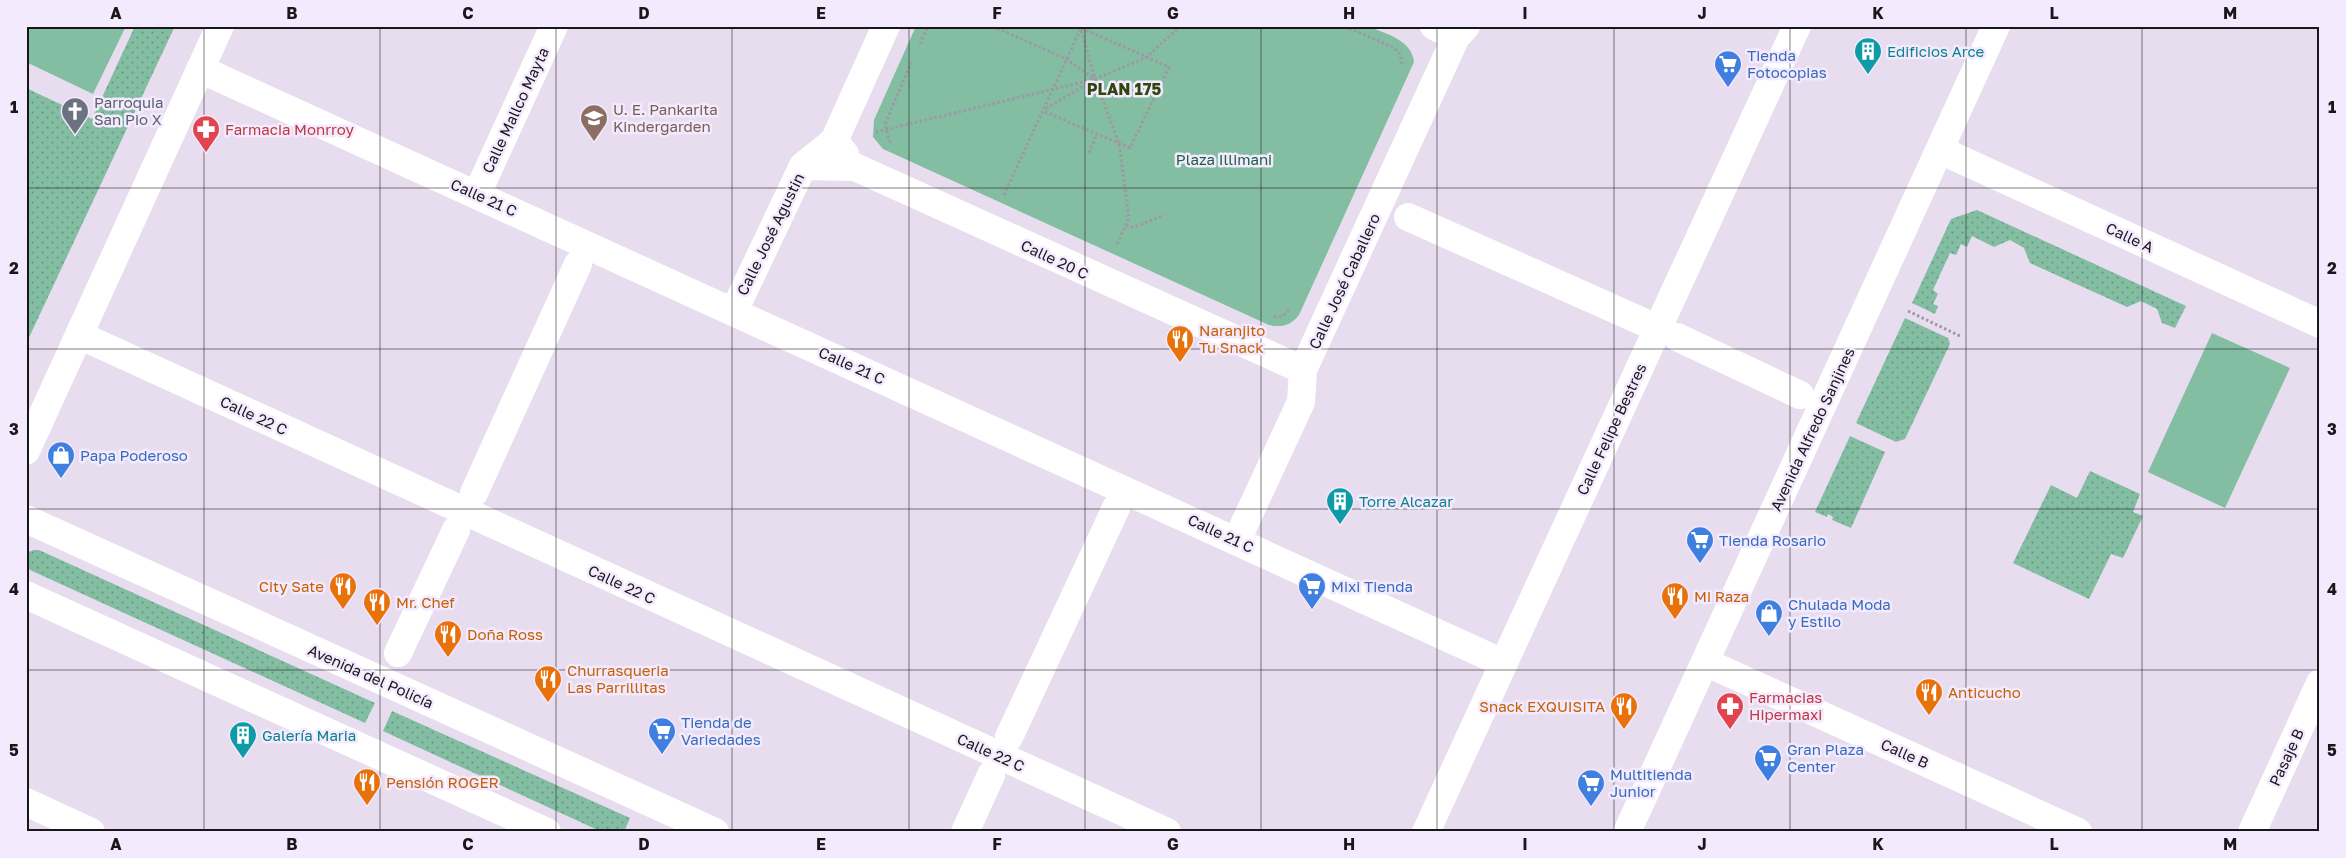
<svg xmlns="http://www.w3.org/2000/svg" width="2346" height="858" font-family="'Golos Text',sans-serif">
	<style>
		.grass { fill: url(#grass-dots) }
		.park { fill: #83bea3 }
		.lines { fill: none; stroke-linecap: round; stroke-linejoin: round }
		.path { stroke: #9e97a4; stroke-width: 3; stroke-dasharray: 2.5 2.5; stroke-linecap: butt }
		.street { stroke: #fff; stroke-width: 28 }
		.secondary { stroke: #fff; stroke-width: 28 }
		.grid { fill: none; stroke: #19161c; stroke-width: 1; stroke-opacity: 0.55 }
		.labels { text-anchor: middle; dominant-baseline: central; stroke-width: 5; stroke-linejoin: round; paint-order: stroke }
		.culture-label { font-size: 15px; fill: #0d838f; stroke: #f4eafd; text-anchor: start }
		.shop-label { font-size: 15px; fill: #366cbe; stroke: #f4eafd; text-anchor: start }
		.worship-label { font-size: 15px; fill: #5b616d; stroke: #f4eafd; text-anchor: start }
		.education-label { font-size: 15px; fill: #785e54; stroke: #f4eafd; text-anchor: start }
		.street-label { font-size: 15px; fill: #19161c; stroke: #f4eafd }
		.health-label { font-size: 15px; fill: #be3a42; stroke: #f4eafd; text-anchor: start }
		.park-label { font-size: 15px; fill: #186147; stroke: #f4eafd }
		.food-label { font-size: 15px; fill: #c56008; stroke: #f4eafd; text-anchor: start }
		.neighbourhood-label { font-size: 16px; font-weight: bold; fill: #32440f; stroke: #f4eafd }
		.neatline { fill: none; stroke: #19161c; stroke-width: 2 }
		.grid-label { font-size: 16px; text-anchor: middle; font-weight: bold; fill: #19161c }
	</style>
	<defs>
		<pattern id="grass-dots" width="8" height="8" patternUnits="userSpaceOnUse" patternTransform="scale(1.25)"><rect width="8" height="8" fill="#83bea3"/><path d="M2 2h.1M6 6h.1" fill="none" stroke="#6a9984" stroke-width="1.8" stroke-linecap="round"/></pattern>
	</defs>
	<rect width="100%" height="100%" fill="#e7ddef"/>
	<g class="grass">
		<polygon points="135,26 175,26 26,344 26,88 92,119"/>
		<polygon points="1977,210 2186,306 2175,328 2162,323 2157,309 2141,301 2127,307 2030,263 2024,248 2010,240 1994,247 1972,236 1967,247 1961,244 1956,255 1950,253 1933,290 1938,294 1933,304 1938,306 1935,314 1912,303 1951,219"/>
		<polygon points="1905,318 1948,338 1950,344 1905,439 1896,442 1856,423"/>
		<polygon points="1850,436 1885,452 1851,528 1832,520 1833,517 1828,514 1827,517 1815,512"/>
		<polygon points="2090,471 2140,494 2133,512 2143,516 2123,558 2111,554 2089,599 2013,563 2051,485 2077,498"/>
		<polygon points="34,550 39,550 375,703 365,723 30,570 26,566 26,553"/>
		<polygon points="392,711 630,818 624,832 602,832 383,731"/>
	</g>
	<g class="park">
		<polygon points="26,26 126,26 93,94 26,62"/>
		<path d="M916,26H1368C1386,34 1412,40 1414,62L1299,315C1291,325 1282,328 1269,325L883,149L873,137L874,120Z"/>
		<polygon points="2212,333 2290,368 2225,508 2148,472"/>
	</g>
	<g class="lines">
		<g class="path">
			<polyline points="993,26 1066,59 1095,79 1044,110"/>
			<polyline points="1080,26 1095,79 1119,144 1129,218 1116,246"/>
			<polyline points="1246,26 1247,29"/>
			<polyline points="1345,26 1394,48 1400,54 1402,65"/>
			<polyline points="920,44 928,26"/>
			<polyline points="876,132 1095,79 1147,57 1180,26"/>
			<polyline points="891,142 889,141 885,124 911,63"/>
			<polyline points="1089,153 1097,134"/>
			<polyline points="1004,195 1081,28 1169,67 1130,148 1043,111"/>
			<polyline points="1126,226 1135,227 1164,215"/>
			<polyline points="1908,311 1960,336"/>
			<polyline points="1274,317 1283,316 1289,309"/>
		</g>
		<g class="street">
			<polyline points="1434,26 1456,37"/>
			<polyline points="200,69 1503,663"/>
			<polyline points="1940,150 2320,324"/>
			<polyline points="845,154 834,141 886,26"/>
			<polyline points="803,166 855,167 1303,370"/>
			<polyline points="477,194 554,26"/>
			<polyline points="1408,217 1641,321"/>
			<polyline points="734,311 803,166 834,141"/>
			<polyline points="79,335 1167,832"/>
			<polyline points="1677,337 1800,395"/>
			<polyline points="474,493 578,264"/>
			<polyline points="1237,540 1301,402 1303,370 1456,37 1466,26"/>
			<polyline points="398,653 456,530"/>
			<polyline points="1705,662 2078,832"/>
			<polyline points="1009,737 1116,508"/>
			<polyline points="26,802 91,832"/>
			<polyline points="965,832 991,775"/>
			<polyline points="1426,832 1797,26"/>
			<polyline points="2252,832 2320,683"/>
		</g>
		<g class="secondary">
			<polyline points="26,451 220,26"/>
			<polyline points="26,519 715,832"/>
			<polyline points="26,595 547,832"/>
			<polyline points="1627,832 1996,26"/>
		</g>
	</g>
	<path class="grid" d="M204,26V832M380,26V832M556,26V832M732,26V832M909,26V832M1085,26V832M1261,26V832M1437,26V832M1614,26V832M1790,26V832M1966,26V832M2142,26V832M26,188H2320M26,349H2320M26,509H2320M26,670H2320"/>
	<defs>
		<g id="building-pin" transform="scale(1.4375)"><path d="M0 17L-7.5 6A9.5 9.5 0 1 1 7.5 6Z" fill="#0f9aa8" stroke="#f4eafd"/><path d="M-4-6H4V6H1V3H-1V6H-4ZM-2.5-4.3h1.7v1.8h-1.7ZM.8-4.3h1.7v1.8H.8ZM-2.5-1h1.7V.8h-1.7ZM.8-1h1.7V.8H.8Z" fill="#fff"/></g>
		<g id="supermarket-pin" transform="scale(1.4375)"><path d="M0 17L-7.5 6A9.5 9.5 0 1 1 7.5 6Z" fill="#3f7fe0" stroke="#f4eafd"/><path d="M-6-5.5h2.5l.6 2H6L4.5 2H-2.5L-4.4-4H-6ZM-1.5 3.2a1.3 1.3 0 1 0 .1 0ZM3 3.2a1.3 1.3 0 1 0 .1 0Z" fill="#fff"/></g>
		<g id="church-pin" transform="scale(1.4375)"><path d="M0 17L-7.5 6A9.5 9.5 0 1 1 7.5 6Z" fill="#6b7280" stroke="#f4eafd"/><path d="M-1.2-6h2.4v3.5h3.3v2.4h-3.3V6h-2.4V-.1h-3.3v-2.4h3.3Z" fill="#fff"/></g>
		<g id="school-pin" transform="scale(1.4375)"><path d="M0 17L-7.5 6A9.5 9.5 0 1 1 7.5 6Z" fill="#8d6e63" stroke="#f4eafd"/><path d="M0-5L7-2L0 1L-7-2ZM-4 1L0 2.5L4 1V4Q0 6-4 4Z" fill="#fff"/></g>
		<g id="pharmacy-pin" transform="scale(1.4375)"><path d="M0 17L-7.5 6A9.5 9.5 0 1 1 7.5 6Z" fill="#e0444e" stroke="#f4eafd"/><path d="M-2-6h4v4h4v4h-4v4h-4v-4h-4v-4h4Z" fill="#fff"/></g>
		<g id="restaurant-pin" transform="scale(1.4375)"><path d="M0 17L-7.5 6A9.5 9.5 0 1 1 7.5 6Z" fill="#e8710a" stroke="#f4eafd"/><path d="M-5-6h1v4h1v-4h1v4h1v-4h1v5L-1.5 .5V6h-2V.5L-5-1ZM5-6V6H3V1.5H1.5Q1.5-4 5-6Z" fill="#fff"/></g>
		<g id="shop-pin" transform="scale(1.4375)"><path d="M0 17L-7.5 6A9.5 9.5 0 1 1 7.5 6Z" fill="#3f7fe0" stroke="#f4eafd"/><path d="M-5-2.5h2.3a2.7 3.5 0 0 1 5.4 0H5L5.5 6h-11ZM-1.5-2.5h3a1.5 2.3 0 0 0-3 0Z" fill="#fff"/></g>
	</defs>
	<g fill-rule="evenodd">
		<use href="#building-pin" x="1868" y="51"/>
		<use href="#supermarket-pin" x="1728" y="64"/>
		<use href="#church-pin" x="75" y="111"/>
		<use href="#school-pin" x="594" y="118"/>
		<use href="#pharmacy-pin" x="206" y="129"/>
		<use href="#restaurant-pin" x="1180" y="339"/>
		<use href="#shop-pin" x="61" y="455"/>
		<use href="#building-pin" x="1340" y="501"/>
		<use href="#supermarket-pin" x="1700" y="540"/>
		<use href="#restaurant-pin" x="343" y="586"/>
		<use href="#supermarket-pin" x="1312" y="586"/>
		<use href="#restaurant-pin" x="1675" y="596"/>
		<use href="#restaurant-pin" x="377" y="602"/>
		<use href="#shop-pin" x="1769" y="613"/>
		<use href="#restaurant-pin" x="448" y="634"/>
		<use href="#restaurant-pin" x="548" y="679"/>
		<use href="#restaurant-pin" x="1929" y="692"/>
		<use href="#restaurant-pin" x="1624" y="706"/>
		<use href="#pharmacy-pin" x="1730" y="706"/>
		<use href="#supermarket-pin" x="662" y="731"/>
		<use href="#building-pin" x="243" y="735"/>
		<use href="#supermarket-pin" x="1768" y="758"/>
		<use href="#restaurant-pin" x="367" y="782"/>
		<use href="#supermarket-pin" x="1591" y="783"/>
	</g>
	<g class="labels">
		<g class="culture-label">
			<text x="1887" y="51">Edificios Arce</text>
			<text x="1359" y="501">Torre Alcazar</text>
			<text x="262" y="735">Galería Maria</text>
		</g>
		<g class="shop-label">
			<text x="1747" y="55">Tienda<tspan x="1747" dy="17">Fotocopias</tspan></text>
			<text x="80" y="455">Papa Poderoso</text>
			<text x="1719" y="540">Tienda Rosario</text>
			<text x="1331" y="586">Mixi Tienda</text>
			<text x="1788" y="604">Chulada Moda<tspan x="1788" dy="17">y Estilo</tspan></text>
			<text x="681" y="722">Tienda de<tspan x="681" dy="17">Variedades</tspan></text>
			<text x="1787" y="749">Gran Plaza<tspan x="1787" dy="17">Center</tspan></text>
			<text x="1610" y="774">Multitienda<tspan x="1610" dy="17">Junior</tspan></text>
		</g>
		<g class="worship-label">
			<text x="94" y="102">Parroquia<tspan x="94" dy="17">San Pio X</tspan></text>
		</g>
		<g class="education-label">
			<text x="613" y="109">U. E. Pankarita<tspan x="613" dy="17">Kindergarden</tspan></text>
		</g>
		<g class="street-label">
			<text transform="translate(515 110) rotate(-65)">Calle Mallco Mayta</text>
			<text transform="translate(484 197) rotate(24)">Calle 21 C</text>
			<text transform="translate(770 234) rotate(-64)">Calle José Agustin</text>
			<text transform="translate(2130 237) rotate(25)">Calle A</text>
			<text transform="translate(1055 259) rotate(25)">Calle 20 C</text>
			<text transform="translate(1344 281) rotate(-65)">Calle José Caballero</text>
			<text transform="translate(852 365) rotate(24)">Calle 21 C</text>
			<text transform="translate(254 415) rotate(25)">Calle 22 C</text>
			<text transform="translate(1611 429) rotate(-65)">Calle Felipe Bestres</text>
			<text transform="translate(1812 429) rotate(-65)">Avenida Alfredo Sanjines</text>
			<text transform="translate(1221 533) rotate(25)">Calle 21 C</text>
			<text transform="translate(622 584) rotate(25)">Calle 22 C</text>
			<text transform="translate(371 676) rotate(24)">Avenida del Policía</text>
			<text transform="translate(991 752) rotate(24)">Calle 22 C</text>
			<text transform="translate(1905 753) rotate(24)">Calle B</text>
			<text transform="translate(2286 757) rotate(-65)">Pasaje B</text>
		</g>
		<g class="health-label">
			<text x="225" y="129">Farmacia Monrroy</text>
			<text x="1749" y="697">Farmacias<tspan x="1749" dy="17">Hipermaxi</tspan></text>
		</g>
		<g class="park-label">
			<text x="1224" y="159">Plaza Illimani</text>
		</g>
		<g class="food-label">
			<text x="1199" y="330">Naranjito<tspan x="1199" dy="17">Tu Snack</tspan></text>
			<text x="324" y="586" text-anchor="end">City Sate</text>
			<text x="1694" y="596">Mi Raza</text>
			<text x="396" y="602">Mr. Chef</text>
			<text x="467" y="634">Doña Ross</text>
			<text x="567" y="670">Churrasqueria<tspan x="567" dy="17">Las Parrillitas</tspan></text>
			<text x="1948" y="692">Anticucho</text>
			<text x="1605" y="706" text-anchor="end">Snack EXQUISITA</text>
			<text x="386" y="782">Pensión ROGER</text>
		</g>
		<g class="neighbourhood-label">
			<text x="1124" y="89">PLAN 175</text>
		</g>
	</g>
	<rect width="2346" height="858" fill="none" stroke="#f4eafd" stroke-width="55"/>
	<rect x="28" y="28" width="2290" height="802" class="neatline"/>
	<g class="grid-label">
		<text x="116" y="19">A</text>
		<text x="292" y="19">B</text>
		<text x="468" y="19">C</text>
		<text x="644" y="19">D</text>
		<text x="821" y="19">E</text>
		<text x="997" y="19">F</text>
		<text x="1173" y="19">G</text>
		<text x="1349" y="19">H</text>
		<text x="1525" y="19">I</text>
		<text x="1702" y="19">J</text>
		<text x="1878" y="19">K</text>
		<text x="2054" y="19">L</text>
		<text x="2230" y="19">M</text>
		<text x="14" y="113">1</text>
		<text x="2332" y="113">1</text>
		<text x="14" y="274">2</text>
		<text x="2332" y="274">2</text>
		<text x="14" y="435">3</text>
		<text x="2332" y="435">3</text>
		<text x="14" y="595">4</text>
		<text x="2332" y="595">4</text>
		<text x="14" y="756">5</text>
		<text x="2332" y="756">5</text>
		<text x="116" y="850">A</text>
		<text x="292" y="850">B</text>
		<text x="468" y="850">C</text>
		<text x="644" y="850">D</text>
		<text x="821" y="850">E</text>
		<text x="997" y="850">F</text>
		<text x="1173" y="850">G</text>
		<text x="1349" y="850">H</text>
		<text x="1525" y="850">I</text>
		<text x="1702" y="850">J</text>
		<text x="1878" y="850">K</text>
		<text x="2054" y="850">L</text>
		<text x="2230" y="850">M</text>
	</g>
</svg>
